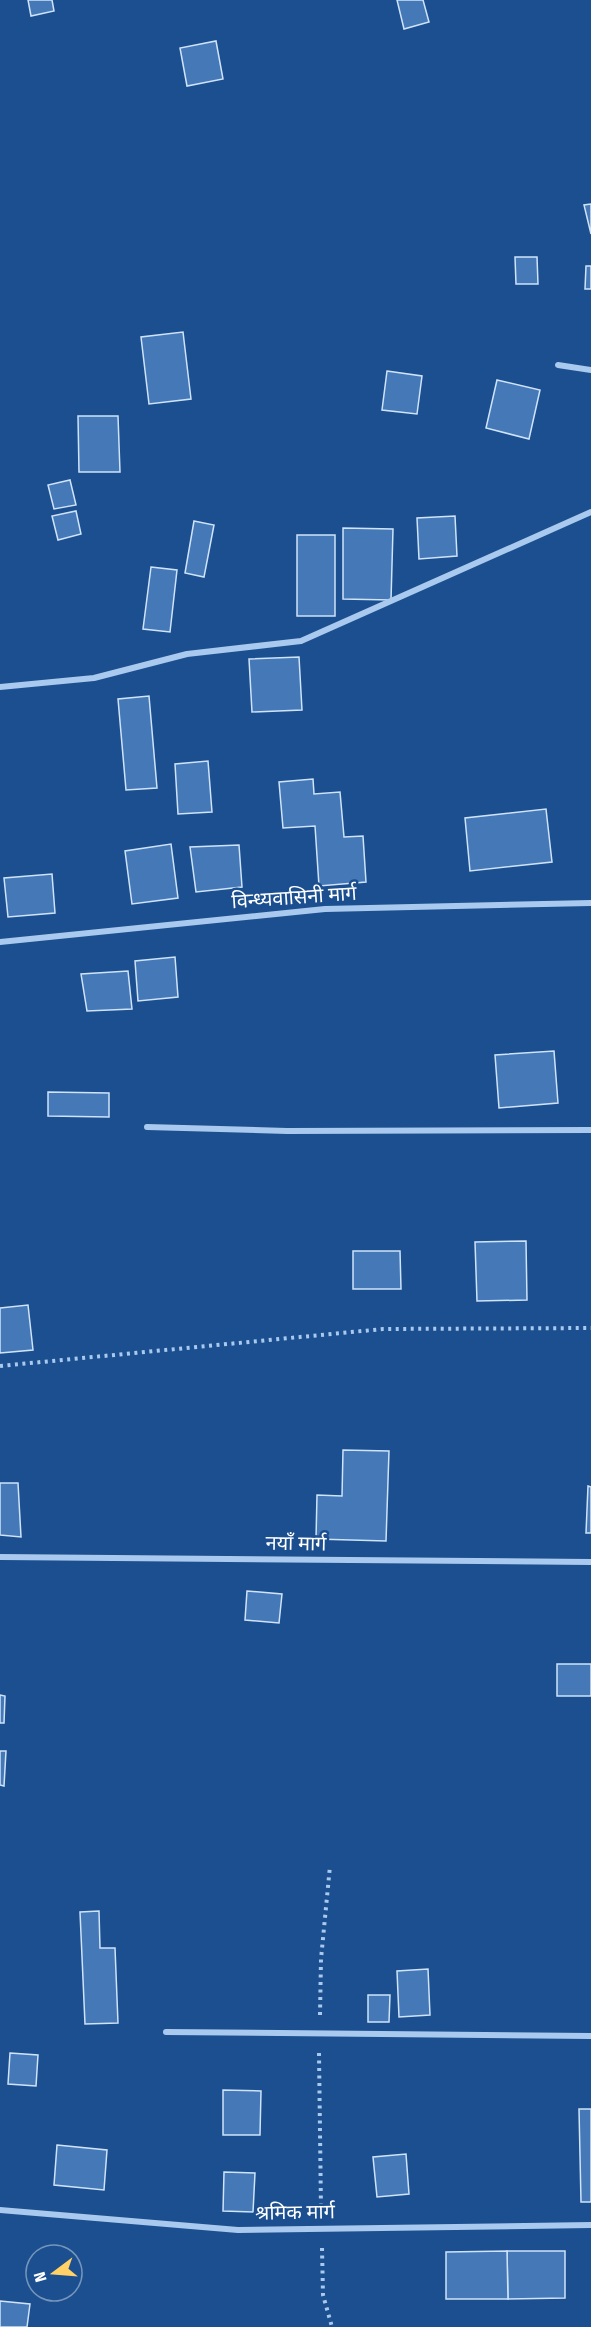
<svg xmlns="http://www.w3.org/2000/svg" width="591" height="2327" font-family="'Fira Sans Condensed','Noto Sans Devanagari',sans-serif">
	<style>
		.building { fill: #4478b7; stroke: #cfe3fa; stroke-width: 1.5 }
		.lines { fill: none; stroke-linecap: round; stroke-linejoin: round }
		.path { stroke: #a9c9ee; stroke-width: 4; stroke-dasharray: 3 4.5; stroke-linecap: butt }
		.minor { stroke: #a9c9ee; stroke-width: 6 }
		.labels { text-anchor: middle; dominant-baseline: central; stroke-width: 5; stroke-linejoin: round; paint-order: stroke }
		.street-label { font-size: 20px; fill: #fff; stroke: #1b4f8f }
	</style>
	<rect width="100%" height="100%" fill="#1b4f8f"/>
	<g class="building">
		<polygon points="28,0 52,0 54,11 31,16"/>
		<polygon points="397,0 423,0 429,22 404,29"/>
		<polygon points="216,41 223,79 187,86 180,48"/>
		<polygon points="591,204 591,234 584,205"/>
		<polygon points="515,257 537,257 538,284 516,284"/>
		<polygon points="586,266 591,266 591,289 585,289"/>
		<polygon points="183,332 191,399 149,404 141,337"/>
		<polygon points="387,371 422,376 417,414 382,410"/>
		<polygon points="497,380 540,390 529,439 486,428"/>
		<polygon points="78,416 118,416 120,472 79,472"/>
		<polygon points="70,480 76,505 54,509 48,485"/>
		<polygon points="76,511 81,534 58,540 52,516"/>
		<polygon points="455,516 457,556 419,559 417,518"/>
		<polygon points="194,521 214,525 204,577 185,573"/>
		<polygon points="343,528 393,529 391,600 343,599"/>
		<rect x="297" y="535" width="38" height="81"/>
		<polygon points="151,567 177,570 170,632 143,629"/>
		<polygon points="299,657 302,710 252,712 249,659"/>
		<polygon points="149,696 157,788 126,790 118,699"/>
		<polygon points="208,761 212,812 178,814 175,764"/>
		<polygon points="313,779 314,794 340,792 344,837 363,836 366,882 319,886 315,826 283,828 279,782"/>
		<polygon points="546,809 552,862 470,871 465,818"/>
		<polygon points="171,844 178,898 132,904 125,851"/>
		<polygon points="239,845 242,887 196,892 190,847"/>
		<polygon points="52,874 55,913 8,917 4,878"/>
		<polygon points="175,957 178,997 138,1001 135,961"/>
		<polygon points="128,971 132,1009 87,1011 81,974"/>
		<polygon points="554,1051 558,1103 499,1108 495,1055"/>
		<polygon points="48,1092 109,1093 109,1117 48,1116"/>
		<polygon points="526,1241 527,1300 477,1301 475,1242"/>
		<polygon points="353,1251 400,1251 401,1289 353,1289"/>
		<polygon points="28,1305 33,1350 0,1353 0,1308"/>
		<polygon points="343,1450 389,1451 386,1541 316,1539 317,1495 342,1496"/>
		<polygon points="0,1483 18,1483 21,1537 0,1535"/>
		<polygon points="588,1486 591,1487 591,1533 586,1533"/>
		<polygon points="247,1591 282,1594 279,1623 245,1620"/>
		<rect x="557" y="1664" width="34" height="32"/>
		<polygon points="0,1695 5,1696 4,1723 0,1723"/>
		<polygon points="0,1751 6,1751 4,1786 0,1785"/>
		<polygon points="99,1911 100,1948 115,1948 118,2023 85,2024 80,1912"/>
		<polygon points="428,1969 430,2015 399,2017 397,1971"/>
		<polygon points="368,1995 390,1995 389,2022 368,2022"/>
		<polygon points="10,2053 38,2055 36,2086 8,2084"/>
		<polygon points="223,2090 261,2091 260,2135 223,2135"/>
		<polygon points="579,2109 591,2109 591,2202 581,2202"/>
		<polygon points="57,2145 107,2150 104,2190 54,2185"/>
		<polygon points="406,2154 409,2194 377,2197 373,2157"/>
		<polygon points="224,2172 255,2173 253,2212 223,2211"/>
		<polygon points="507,2251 565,2251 565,2298 508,2299"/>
		<polygon points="507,2251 508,2299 446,2299 446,2252"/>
		<polygon points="0,2301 30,2304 27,2327 0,2327"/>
	</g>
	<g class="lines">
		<g class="path">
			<polyline points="0,1366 383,1329 591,1328"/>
			<polyline points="320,2015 321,1959 330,1866"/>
			<polyline points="319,2053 321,2210"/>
			<polyline points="322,2248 323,2295 332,2327"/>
		</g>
		<g class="minor">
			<polyline points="558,365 591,370"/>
			<polyline points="0,687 94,678 187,654 301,641 591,512"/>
			<polyline points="0,942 325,909 591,903"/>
			<polyline points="147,1127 287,1131 591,1130"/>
			<polyline points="0,1557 591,1562"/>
			<polyline points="166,2032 591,2036"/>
			<polyline points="0,2210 238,2230 591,2225"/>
		</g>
	</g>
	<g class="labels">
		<g class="street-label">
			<text transform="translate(294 897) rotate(-4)">विन्ध्यवासिनी मार्ग</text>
			<text transform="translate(296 1543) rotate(1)">नयाँ मार्ग</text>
			<text transform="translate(295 2212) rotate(-1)">श्रमिक मार्ग</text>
		</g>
	</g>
	<g transform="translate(54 2273) rotate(254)"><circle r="28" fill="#1b4f8f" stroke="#7695bc" stroke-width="1.5"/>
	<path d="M0-4.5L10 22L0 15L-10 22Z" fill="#ffd166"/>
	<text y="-9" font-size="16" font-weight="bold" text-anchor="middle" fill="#ffffff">N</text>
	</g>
</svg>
